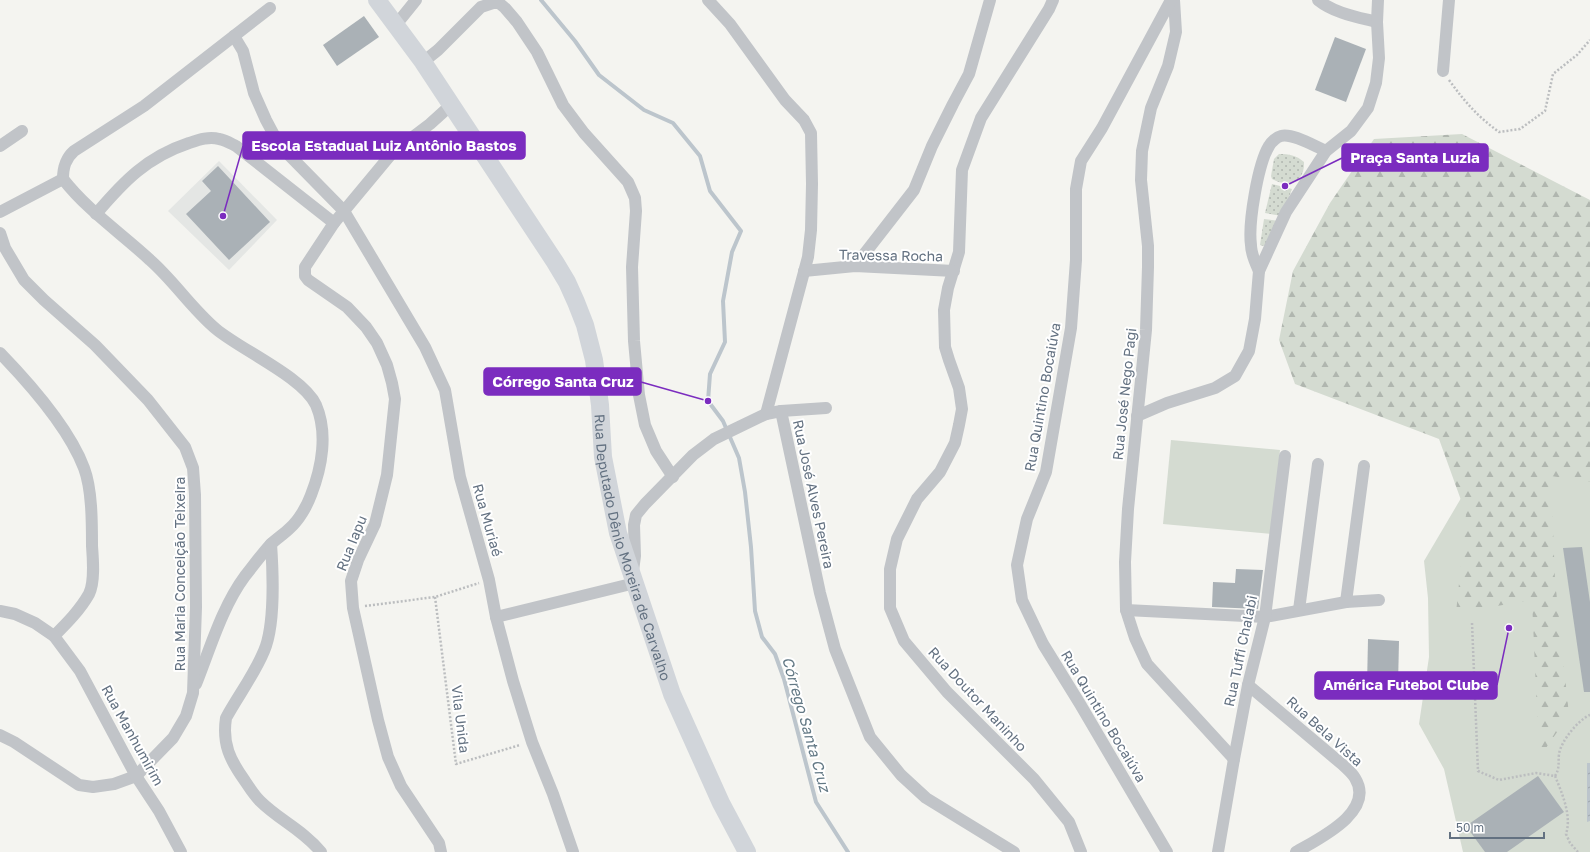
<svg xmlns="http://www.w3.org/2000/svg" width="1590" height="852" font-family="'Golos Text',sans-serif">
	<style>
		.built { fill: #e4e6e4 }
		.grass { fill: #d4dbd1 }
		.forest { fill: url(#forest-firs) }
		.park { fill: url(#park-dots) }
		.water { fill: url(#water-ripples) }
		.lines { fill: none; stroke-linecap: round; stroke-linejoin: round }
		.stream { stroke: #bcc5cc; stroke-width: 4 }
		.building { fill: #aab1b6 }
		.path { stroke: #bbbdbf; stroke-width: 2.5; stroke-dasharray: 2 2; stroke-linecap: butt }
		.street { stroke: #c1c4c8; stroke-width: 12 }
		.secondary { stroke: #d1d5da; stroke-width: 18 }
		.labels { text-anchor: middle; dominant-baseline: central; stroke-width: 4; stroke-linejoin: round; paint-order: stroke }
		.street-label { font-size: 14px; fill: #637181; stroke: #fff }
		.water-label { font-size: 15px; font-style: italic; fill: #637985; stroke: #fff }
		.leader { fill: none; stroke: #7b2cbf; stroke-width: 1.5 }
		.callout-dot { fill: #7b2cbf; stroke: #fff; stroke-width: 1.5 }
		.callout { fill: #7b2cbf; stroke: #7b2cbf; stroke-width: 1.5 }
		.callout-label { font-size: 15px; text-anchor: middle; font-weight: bold; fill: #fff }
	</style>
	<defs>
		<pattern id="forest-firs" width="22" height="20" patternUnits="userSpaceOnUse"><rect width="22" height="20" fill="#d4dbd1"/><path d="M5 1l3.5 6h-7zM16 11l3.5 6h-7z" fill="#b0b6af"/></pattern>
		<pattern id="park-dots" width="8" height="8" patternUnits="userSpaceOnUse"><rect width="8" height="8" fill="#d4dbd1"/><path d="M2 2h.1M6 6h.1" fill="none" stroke="#b0b6af" stroke-width="1.8" stroke-linecap="round"/></pattern>
		<pattern id="water-ripples" width="26" height="14" patternUnits="userSpaceOnUse"><rect width="26" height="14" fill="#bcc5cc"/><path d="M2 4q2-2 4 0t4 0M15 11q2-2 4 0t4 0" fill="none" stroke="#9ca4ab"/></pattern>
	</defs>
	<rect width="100%" height="100%" fill="#f4f4f0"/>
	<polygon class="built" points="219,161 277,220 229,270 168,211"/>
	<g class="grass">
		<polygon points="1171,440 1280,450 1272,534 1163,524"/>
		<polygon points="1590,444 1590,852 1463,852 1444,769 1419,724 1429,657 1428,598 1424,561 1490,449"/>
	</g>
	<polygon class="forest" points="1462,134 1590,200 1590,482 1551,476 1555,580 1569,715 1539,758 1532,600 1456,613 1466,514 1439,439 1295,384 1279,340 1293,271 1330,203 1374,139"/>
	<g class="park">
		<path d="M1279,154C1289,154 1296,155 1304,162C1305,183 1288,188 1272,179L1271,176L1274,159Z"/>
		<polygon points="1272,184 1292,189 1282,216 1265,213"/>
		<polygon points="1264,219 1279,221 1267,247 1260,245"/>
	</g>
	<polygon class="water" points="1587,763 1590,763 1590,821 1587,822"/>
	<g class="lines">
		<polyline class="stream" points="541,0 575,41 599,75 644,110 673,123 700,156 710,191 741,231 732,252 723,301 725,342 710,374 708,401 723,421 739,458 745,492 751,547 755,611 762,637 775,654 784,679 816,802 848,852"/>
	</g>
	<g class="building">
		<polygon points="364,16 379,37 337,66 323,45"/>
		<polygon points="1335,37 1366,49 1346,102 1315,90"/>
		<polygon points="218,166 270,222 229,260 186,214 211,191 202,181"/>
		<polygon points="1582,547 1590,602 1590,692 1584,692 1563,548"/>
		<polygon points="1236,569 1263,570 1258,609 1212,607 1213,582 1235,583"/>
		<polygon points="1368,639 1399,641 1398,686 1367,685"/>
		<polygon points="1538,776 1564,812 1507,852 1485,852 1466,826"/>
	</g>
	<g class="lines">
		<g class="path">
			<path d="M1449,80C1465,102 1477,116 1499,132L1520,129L1545,111L1553,74L1577,55L1590,40"/>
			<polyline points="435,597 456,764 520,745"/>
			<polyline points="365,606 435,597 479,583"/>
			<path d="M1472,623L1478,771L1499,780L1536,773L1555,776C1562,793 1572,816 1566,834L1570,843L1578,852"/>
			<path d="M1555,776C1560,768 1558,763 1559,754C1561,741 1579,719 1590,715"/>
		</g>
		<g class="street">
			<polyline points="708,0 730,24 785,100 804,120 811,133 812,184 811,230 808,257 766,414"/>
			<polyline points="1053,0 1049,9 981,118 962,170 959,252 948,288 944,310 945,347 949,360 959,388 962,409 959,425 955,443 940,472 917,499 897,539 890,569 890,608 904,641 947,692 1034,779 1069,822 1081,852"/>
			<polyline points="1174,0 1176,32 1168,66 1151,108 1142,151 1141,180 1148,246 1148,267 1146,330 1128,509 1125,562 1126,610 1135,638 1147,664 1234,759"/>
			<path d="M1318,0C1334,13 1357,17 1377,22"/>
			<polyline points="395,26 416,0"/>
			<polyline points="234,36 243,51 254,93 266,120 274,135 290,156 344,211 425,347 445,390 460,477 489,580 496,617 513,681 532,742 553,794 573,852"/>
			<polyline points="423,62 438,50 481,7 493,3 499,3 505,8 517,22 537,52 563,105 584,133 628,182 635,198 636,211 632,267 634,341 639,395 645,425 656,451 673,477"/>
			<polyline points="1443,71 1449,0"/>
			<polyline points="0,146 22,131"/>
			<path d="M63,179C63,168 65,159 74,151L144,106L270,8"/>
			<path d="M0,212L63,179C88,211 121,233 150,260C174,281 192,309 216,329C241,350 303,377 316,405C328,433 322,467 311,495C307,506 299,520 290,528C284,534 276,539 270,545C261,555 253,566 245,576C222,607 210,649 196,684"/>
			<path d="M96,214C124,181 147,157 189,143C198,140 209,136 219,139C225,140 230,143 236,146L334,223"/>
			<polyline points="0,233 5,248 24,280 44,300 95,345 148,400 185,447 193,468 195,495 196,607 193,693 186,716 173,738 136,776 114,784 93,787 79,785 14,742 0,735"/>
			<polyline points="855,266 914,190 932,146 953,104 969,74 990,0"/>
			<polyline points="804,271 855,266 954,271"/>
			<path d="M1259,271C1255,262 1251,254 1251,245C1248,223 1258,164 1269,146C1271,142 1277,137 1281,136C1293,133 1314,146 1326,151"/>
			<path d="M0,353C30,384 69,428 84,468C92,489 92,522 92,546C93,559 95,582 89,594C80,610 67,623 54,636"/>
			<polyline points="781,411 826,408"/>
			<polyline points="1137,416 1167,403 1215,388 1235,376 1249,351 1255,319 1259,271 1286,212 1326,151 1351,131 1368,108 1376,83 1379,58 1377,22 1378,0"/>
			<path d="M271,544C273,572 275,626 264,651C254,675 238,696 226,718C222,744 230,760 245,781C249,787 254,795 260,801C279,820 303,830 321,852"/>
			<polyline points="633,571 635,556 634,525 636,515 645,504 693,455 714,439 766,414 781,411 820,593 835,649 870,737 901,775 926,798 1014,852"/>
			<polyline points="1346,602 1364,466"/>
			<polyline points="1126,610 1265,617 1346,602 1379,600"/>
			<polyline points="1299,610 1318,464"/>
			<polyline points="0,611 15,614 35,623 54,636 80,671 136,776 159,811 181,852"/>
			<polyline points="496,617 635,583"/>
			<path d="M1248,685L1343,765C1347,769 1352,773 1355,778C1376,812 1318,839 1296,852"/>
			<polyline points="441,852 439,843 401,786 388,757 378,720 353,608 351,581 358,560 375,524 387,475 395,399 392,383 387,365 377,343 366,327 347,307 308,280 305,276 305,267 334,223 393,152 430,124 451,105"/>
			<polyline points="1167,852 1080,704 1043,644 1022,600 1017,565 1027,519 1046,472 1071,328 1076,260 1076,189 1081,161 1102,128 1171,0"/>
			<polyline points="1218,852 1234,759 1248,685 1265,617 1285,456"/>
		</g>
		<path class="secondary" id="s1" d="M377,0L423,62L555,262L567,282L576,302L585,325L594,360L600,405L603,457L618,533L672,694L721,803L747,852"/>
	</g>
	<g class="labels">
		<g class="street-label">
			<text transform="translate(891 255) rotate(1)">Travessa Rocha</text>
			<text transform="translate(1124 394) rotate(-84)">Rua José Nego Pagi</text>
			<text transform="translate(1042 397) rotate(-80)">Rua Quintino Bocaiúva</text>
			<text transform="translate(814 494) rotate(78)">Rua José Alves Pereira</text>
			<text transform="translate(488 520) rotate(74)">Rua Muriaé</text>
			<text transform="translate(351 543) rotate(-68)">Rua Iapu</text>
			<text stroke="none"><textPath href="#s1" startOffset="615">Rua Deputado Dênio Moreira de Carvalho</textPath></text>
			<text transform="translate(179 574) rotate(-90)">Rua Maria Conceição Teixeira</text>
			<text transform="translate(1240 651) rotate(-78)">Rua Tuffi Chalabi</text>
			<text transform="translate(978 699) rotate(47)">Rua Doutor Maninho</text>
			<text transform="translate(1104 716) rotate(59)">Rua Quintino Bocaiúva</text>
			<text transform="translate(461 719) rotate(83)">Vila Unida</text>
			<text transform="translate(1325 731) rotate(42)">Rua Bela Vista</text>
			<text transform="translate(133 735) rotate(61)">Rua Manhumirim</text>
		</g>
		<g class="water-label">
			<text transform="translate(807 724) rotate(74)">Córrego Santa Cruz</text>
		</g>
	</g>
	<path class="leader" d="M223 216L243 146M1285 186L1342 158M708 401L641 382M1509 628L1497 685"/>
	<g class="callout-dot">
		<circle cx="223" cy="216" r="4"/>
		<circle cx="1285" cy="186" r="4"/>
		<circle cx="708" cy="401" r="4"/>
		<circle cx="1509" cy="628" r="4"/>
	</g>
	<g class="callout">
		<rect x="243" y="132" width="282" height="27" rx="4"/>
		<rect x="1342" y="144" width="146" height="27" rx="4"/>
		<rect x="484" y="368" width="157" height="27" rx="4"/>
		<rect x="1315" y="672" width="182" height="27" rx="4"/>
	</g>
	<g class="callout-label">
		<text x="384" y="151">Escola Estadual Luiz Antônio Bastos</text>
		<text x="1415" y="163">Praça Santa Luzia</text>
		<text x="563" y="387">Córrego Santa Cruz</text>
		<text x="1406" y="690">América Futebol Clube</text>
	</g>
	<path d="M1450 832v6h94v-6" fill="none" stroke="#637181" stroke-width="2"/>
	<text x="1456" y="832" font-size="12" fill="#637181" stroke="#ffffff" stroke-width="3" paint-order="stroke">50 m</text>
</svg>
